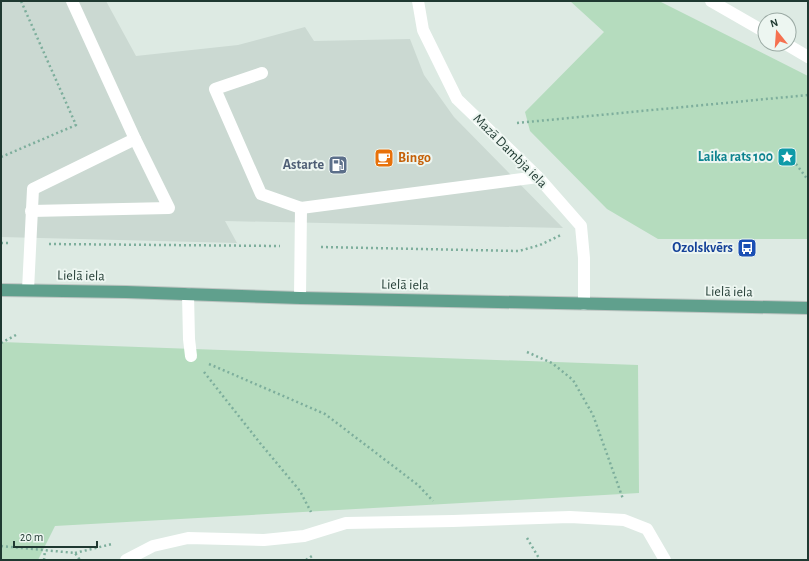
<svg xmlns="http://www.w3.org/2000/svg" width="809" height="561" font-family="'Alegreya Sans',sans-serif">
	<style>
		.built { fill: #cbd9d2 }
		.green { fill: #b5dcbe }
		.lines { fill: none; stroke-linecap: round; stroke-linejoin: round }
		.primary-casing { stroke: #bcc4c1; stroke-width: 14 }
		.path { stroke: #7dae9c; stroke-width: 2.5; stroke-dasharray: 2 3; stroke-linecap: butt }
		.service { stroke: #fff; stroke-width: 12 }
		.minor { stroke: #fff; stroke-width: 12 }
		.primary { stroke: #60a08d; stroke-width: 12 }
		.labels { text-anchor: middle; dominant-baseline: central; stroke-width: 4; stroke-linejoin: round; paint-order: stroke }
		.street-label { font-size: 14px; fill: #1f3931; stroke: #edf6f1 }
		.culture-label { font-size: 14px; font-weight: bold; fill: #0d838f; stroke: #edf6f1; text-anchor: end }
		.food-label { font-size: 14px; font-weight: bold; fill: #c56008; stroke: #edf6f1; text-anchor: start }
		.service-label { font-size: 14px; font-weight: bold; fill: #4e5e75; stroke: #edf6f1; text-anchor: end }
		.transit-label { font-size: 14px; font-weight: bold; fill: #164399; stroke: #edf6f1; text-anchor: end }
	</style>
	<rect width="100%" height="100%" fill="#ddeae3"/>
	<polygon class="built" points="1,1 106,1 136,56 238,45 305,27 314,41 410,39 424,75 454,117 563,228 225,221 237,243 1,237"/>
	<g class="green">
		<polygon points="570,1 659,1 808,76 808,239 658,239 607,209 530,131 525,112 604,32"/>
		<polygon points="1,342 638,365 639,493 55,526 38,560 1,560"/>
	</g>
	<g class="lines">
		<g class="primary-casing">
			<polyline id="primary" points="1,290 126,292 300,298 808,308"/>
		</g>
		<g class="path">
			<polyline points="517,123 808,95"/>
			<polyline points="790,156 808,180"/>
			<polyline points="1,157 76,125 21,1"/>
			<polyline points="1,243 10,243"/>
			<polyline points="49,244 280,246"/>
			<polyline points="321,247 519,251 540,245 561,235"/>
			<polyline points="1,343 16,335"/>
			<polyline points="527,352 552,363 573,380 593,415 623,499"/>
			<polyline points="209,364 325,414 418,485 433,501"/>
			<polyline points="204,372 260,443 300,491 311,512"/>
			<polyline points="527,538 540,560"/>
			<polyline points="1,546 75,553 80,560"/>
			<polyline points="75,553 112,544"/>
			<polyline points="44,560 45,550"/>
			<polyline points="306,560 312,556"/>
		</g>
		<g class="service">
			<polyline points="262,73 215,89 261,194 301,208 538,177"/>
			<polyline points="31,211 169,208 135,139"/>
			<polyline points="28,290 33,189 135,139 72,1"/>
			<polyline points="188,294 189,339 191,356"/>
			<polyline points="300,298 301,208"/>
			<polyline points="126,560 153,546 188,538 264,540 304,536 346,523 453,521 570,517 624,520 647,529 665,560"/>
		</g>
		<g class="minor">
			<polyline points="418,1 423,30 457,99 538,177 581,226 584,258 584,304"/>
			<polyline points="711,1 765,32"/>
			<polyline points="786,44 808,57"/>
		</g>
		<use href="#primary" class="primary"/>
	</g>
	<defs>
		<g id="sight-square" transform="scale(1)"><rect x="-9" y="-9" width="18" height="18" rx="4" fill="#0f9aa8" stroke="#edf6f1"/><path d="M0-6L1.8-2.2L6-1.7L2.9 1.2L3.7 5.4L0 3.3L-3.7 5.4L-2.9 1.2L-6-1.7L-1.8-2.2Z" fill="#fff"/></g>
		<g id="cafe-square" transform="scale(1)"><rect x="-9" y="-9" width="18" height="18" rx="4" fill="#e8710a" stroke="#edf6f1"/><path d="M-5.5-4.5H6V0H3Q3 3.5 0 3.5H-2.5Q-5.5 3.5-5.5 0ZM3-3.2v2h1.7v-2ZM-6 4.5H4V6H-6Z" fill="#fff"/></g>
		<g id="fuel-square" transform="scale(1)"><rect x="-9" y="-9" width="18" height="18" rx="4" fill="#5c6f8a" stroke="#edf6f1"/><path d="M-5.5-6h7V0h2V4h1.3V-2.5L3-4.5l.8-.8L6-3V5H2.5V1h-1V6h-7ZM-4.2-4.7v3.2H.2V-4.7Z" fill="#fff"/></g>
		<g id="bus-square" transform="scale(1)"><rect x="-9" y="-9" width="18" height="18" rx="4" fill="#1a4fb4" stroke="#edf6f1"/><path d="M-5-6H5V4H4V6H2V4H-2V6H-4V4H-5ZM-3.5-4V0h7V-4ZM-3.5 1.2v1.5H-2V1.2ZM2 1.2v1.5H3.5V1.2Z" fill="#fff"/></g>
	</defs>
	<g fill-rule="evenodd">
		<use href="#sight-square" x="787" y="157"/>
		<use href="#cafe-square" x="384" y="158"/>
		<use href="#fuel-square" x="338" y="165"/>
		<use href="#bus-square" x="747" y="248"/>
	</g>
	<g class="labels">
		<g class="street-label">
			<text transform="translate(510 151) rotate(45)">Mazā Dambja iela</text>
			<text transform="translate(81 276) rotate(1)">Lielā iela</text>
			<text transform="translate(405 285) rotate(1)">Lielā iela</text>
			<text transform="translate(729 292) rotate(1)">Lielā iela</text>
		</g>
		<g class="culture-label">
			<text x="773" y="157">Laika rats 100</text>
		</g>
		<g class="food-label">
			<text x="398" y="158">Bingo</text>
		</g>
		<g class="service-label">
			<text x="324" y="165">Astarte</text>
		</g>
		<g class="transit-label">
			<text x="733" y="248">Ozolskvērs</text>
		</g>
	</g>
	<rect width="809" height="561" fill="none" stroke="#1f3931" stroke-width="4"/>
	<g transform="translate(777 32) rotate(343)"><circle r="19" fill="#edf6f1" stroke="#9baaa4"/>
	<path d="M0-3L7 15L0 10L-7 15Z" fill="#f57150"/>
	<text y="-6" font-size="11" font-weight="bold" text-anchor="middle" fill="#1f3931">N</text>
	</g>
	<path d="M14 541v6h83v-6" fill="none" stroke="#1f3931" stroke-width="2"/>
	<text x="20" y="541" font-size="12" fill="#1f3931" stroke="#edf6f1" stroke-width="3" paint-order="stroke">20 m</text>
</svg>
